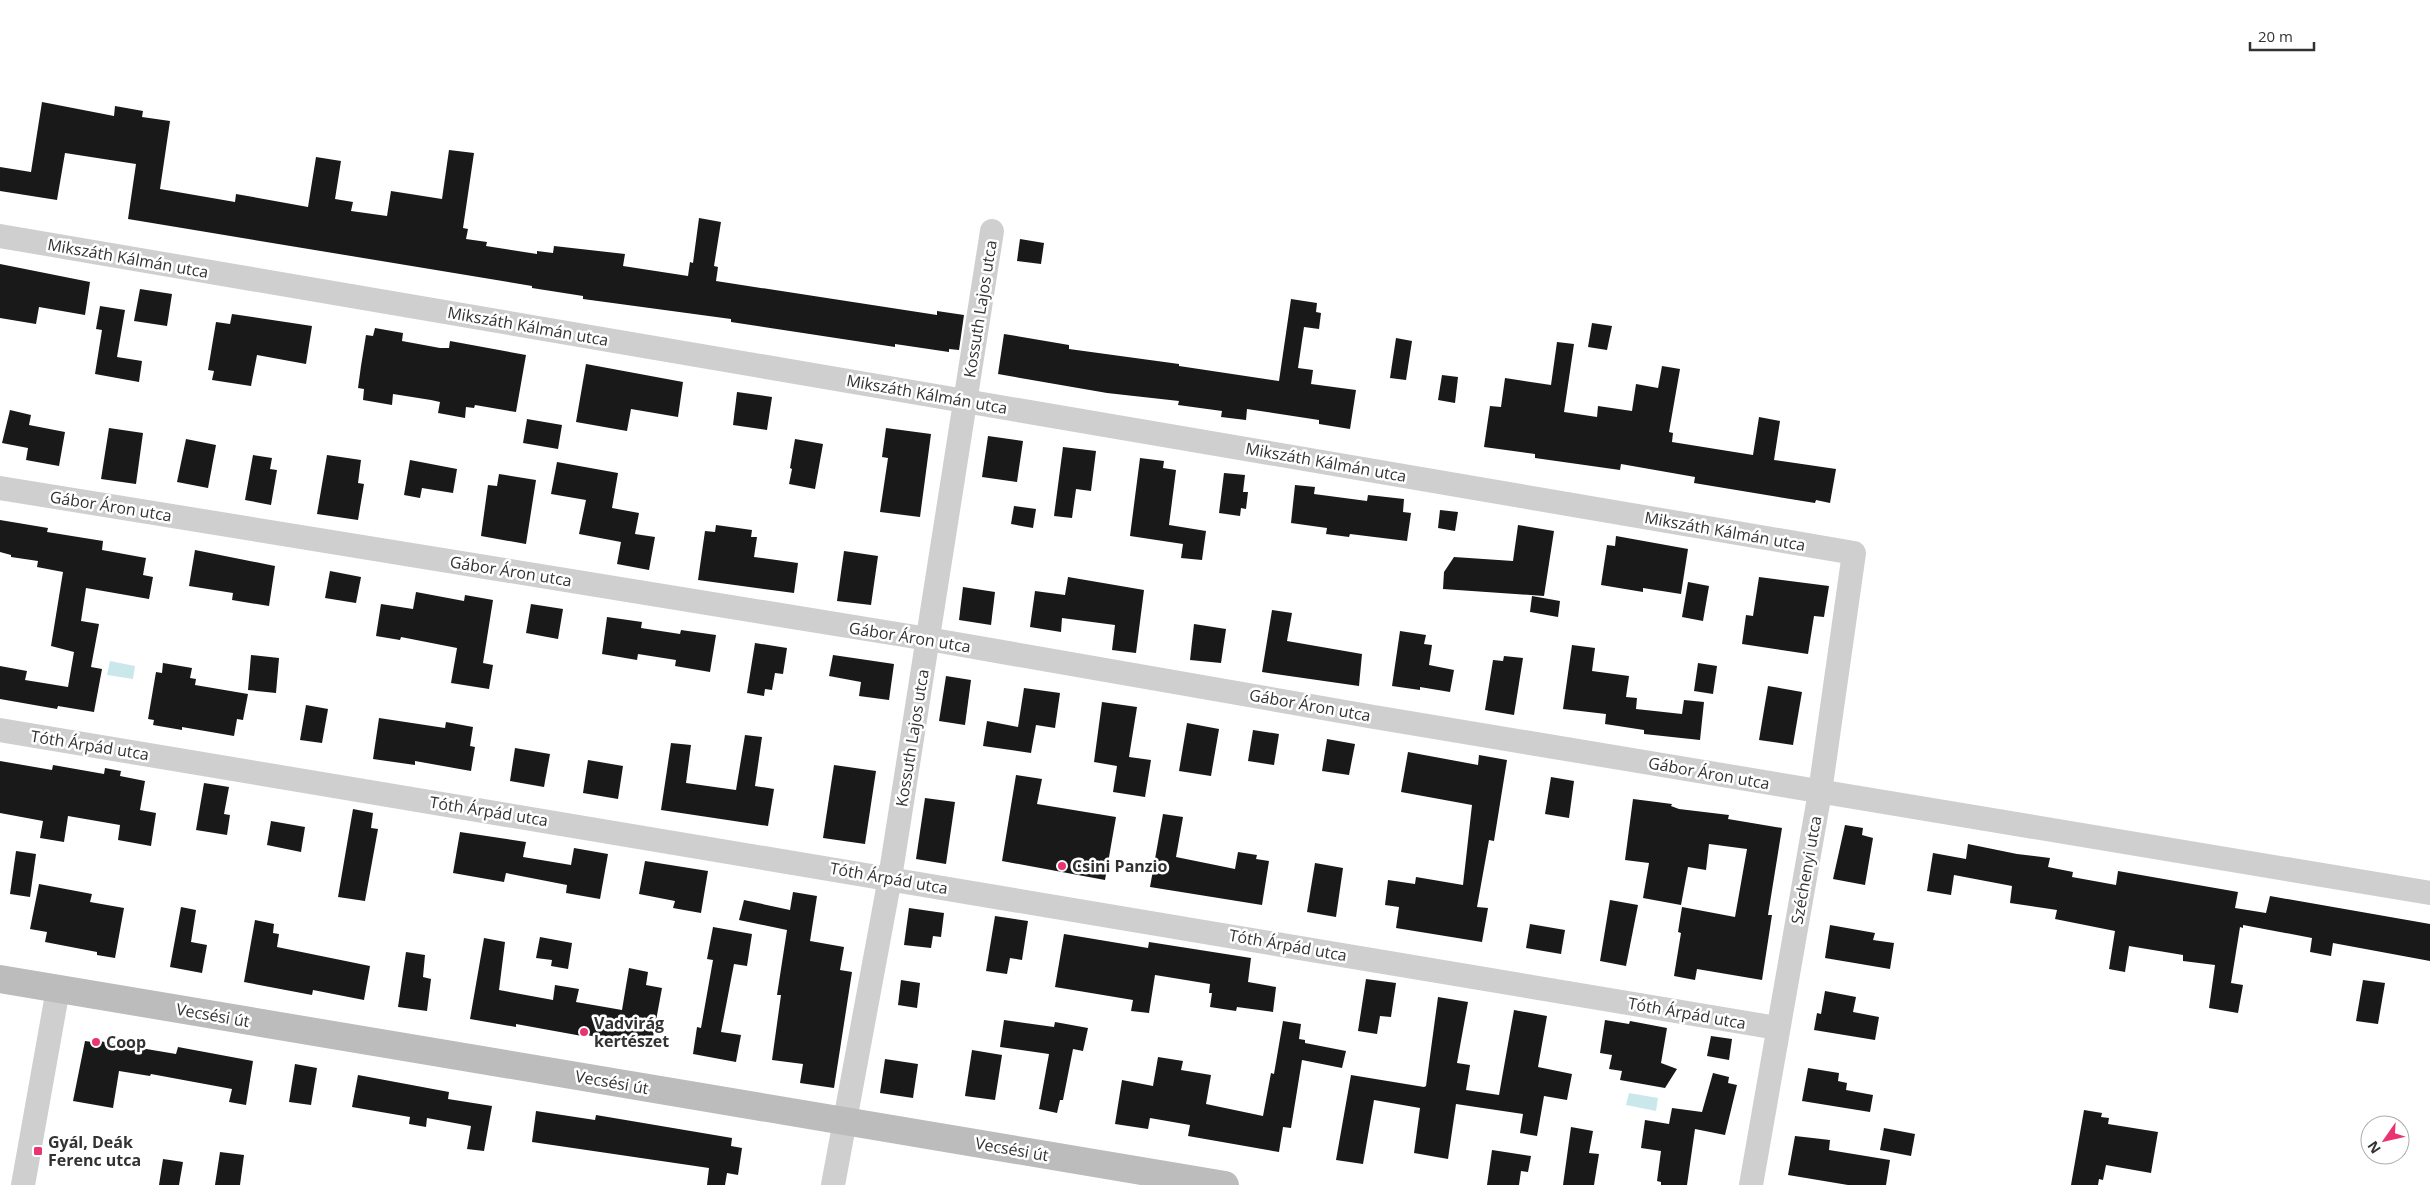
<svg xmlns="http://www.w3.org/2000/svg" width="2430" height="1185" font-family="'Open Sans',sans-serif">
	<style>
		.water { fill: #cae8ec }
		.building { fill: #191919 }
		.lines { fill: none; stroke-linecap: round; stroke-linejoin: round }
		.minor { stroke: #cfcfcf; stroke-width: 24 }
		.secondary { stroke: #bcbcbc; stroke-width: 28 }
		.poi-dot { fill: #ea346f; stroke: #fff; stroke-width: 2 }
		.labels { text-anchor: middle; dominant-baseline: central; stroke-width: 5; stroke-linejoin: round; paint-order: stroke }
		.street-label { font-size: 16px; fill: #323232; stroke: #fff }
		.poi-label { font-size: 16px; font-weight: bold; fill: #323232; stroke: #fff; text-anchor: start }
	</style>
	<rect width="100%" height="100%" fill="#fff"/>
	<g class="water">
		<polygon points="110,661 135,666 133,679 107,675"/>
		<polygon points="1629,1093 1658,1098 1656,1111 1626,1105"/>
	</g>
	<g class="building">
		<polygon points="42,102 114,116 115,106 143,111 142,117 170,121 160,189 235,202 236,194 308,207 316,157 341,161 335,199 353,202 351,211 387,216 391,191 442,199 449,150 474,153 463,228 468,229 466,239 487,242 486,246 537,254 537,251 553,253 554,246 625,254 623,266 688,276 690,262 693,263 699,218 721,222 714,266 718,267 716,281 937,315 937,311 964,315 959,350 949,349 949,352 895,344 895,347 731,322 731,319 583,299 583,296 532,288 532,286 128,219 136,164 65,153 57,200 0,191 0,167 31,172"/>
		<polygon points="1020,239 1044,243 1041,264 1017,261"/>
		<polygon points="0,264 90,282 85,315 39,307 36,324 0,318"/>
		<polygon points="140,289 172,294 167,326 134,321"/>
		<polygon points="1291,299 1317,303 1316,312 1321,313 1319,329 1304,327 1298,368 1313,370 1311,384 1356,390 1350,429 1319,424 1319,420 1247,409 1246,420 1221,417 1222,411 1178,405 1179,401 1107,393 998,374 1004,334 1069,345 1069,349 1179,364 1179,366 1279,381"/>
		<polygon points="100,306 125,310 117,357 142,361 139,382 95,374 102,330 96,329"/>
		<polygon points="232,314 312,326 306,364 257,355 251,386 212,380 214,371 208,370 216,322 230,324"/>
		<polygon points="1592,323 1612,326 1607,350 1588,347"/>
		<polygon points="375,328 403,333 402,341 440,348 449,348 450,341 526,355 516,412 475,405 474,408 466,407 465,418 438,413 440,402 431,400 393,394 392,405 363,400 364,389 358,388 361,366 366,335 373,336"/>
		<polygon points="1396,338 1412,341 1406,380 1390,378"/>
		<polygon points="1557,342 1574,344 1564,412 1597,417 1598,406 1632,411 1636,384 1658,388 1662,366 1680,369 1669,432 1673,433 1672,442 1753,455 1759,417 1780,421 1774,460 1836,469 1830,503 1816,500 1815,503 1694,483 1695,477 1621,464 1620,470 1535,458 1535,454 1484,447 1490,406 1501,407 1505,378 1551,385"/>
		<polygon points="586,364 683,382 678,417 631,409 627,431 576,422"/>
		<polygon points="1442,375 1458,377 1455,403 1438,400"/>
		<polygon points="737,392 772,397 767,430 733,425"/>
		<polygon points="10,410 31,415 29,425 65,432 59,466 26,460 28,448 2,443"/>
		<polygon points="527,419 562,425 558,449 523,443"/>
		<polygon points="109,428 143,433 136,484 101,479"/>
		<polygon points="886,428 931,434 920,517 880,512 888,458 882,457"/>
		<polygon points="988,436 1023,441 1017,482 982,477"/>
		<polygon points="186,439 216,445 208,488 177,482"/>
		<polygon points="795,439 823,444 815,489 789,484 792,469 790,468"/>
		<polygon points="1063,447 1096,451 1091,491 1076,489 1072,518 1054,516"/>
		<polygon points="253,455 272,458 270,469 277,470 271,505 245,500"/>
		<polygon points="327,455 361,460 358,483 364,484 358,520 317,514"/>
		<polygon points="1140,458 1164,461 1163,468 1176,470 1169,525 1206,531 1202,560 1181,558 1183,544 1130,536"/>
		<polygon points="410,460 457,469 453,493 422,488 420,498 404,495"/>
		<polygon points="557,462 618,473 612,508 639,513 635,534 655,537 649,570 617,564 621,542 579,534 586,500 551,494"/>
		<polygon points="1224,473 1245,475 1243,492 1248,492 1246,509 1241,508 1240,516 1219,513"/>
		<polygon points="499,474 536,480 526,544 481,536 488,485 497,486"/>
		<polygon points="1295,485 1315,487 1314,494 1367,501 1368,495 1404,499 1403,512 1411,513 1407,541 1350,534 1349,537 1326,534 1327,528 1291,523"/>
		<polygon points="1014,506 1036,509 1033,528 1011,524"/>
		<polygon points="1440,510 1458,512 1455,531 1438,528"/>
		<polygon points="0,520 48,528 47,532 103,541 102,550 146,558 143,575 153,577 149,599 86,588 81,621 99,624 91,667 102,669 94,712 58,706 57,709 0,699 0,666 27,671 25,680 68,687 74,652 51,646 63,572 37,567 38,561 11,557 11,555 0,552"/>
		<polygon points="716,525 752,530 751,537 757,537 754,557 798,563 794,593 698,580 705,531 715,532"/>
		<polygon points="1518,525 1554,531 1544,596 1443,589 1444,572 1454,557 1513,561"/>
		<polygon points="1616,536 1688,549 1681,594 1643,588 1643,592 1601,585 1607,545 1615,546"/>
		<polygon points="195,550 275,566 269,606 232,600 233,593 189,586"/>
		<polygon points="844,551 878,556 871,605 837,601"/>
		<polygon points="330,571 361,577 356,603 325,598"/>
		<polygon points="1068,577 1144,590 1136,653 1112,650 1115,625 1062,618 1061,632 1030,627 1035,591 1065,595"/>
		<polygon points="1759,577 1829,586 1824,617 1814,616 1808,654 1742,644 1746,615 1753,616"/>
		<polygon points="1688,582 1709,586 1703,621 1682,617"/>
		<polygon points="963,587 995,592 991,625 959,620"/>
		<polygon points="416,592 464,601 465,595 493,600 483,663 493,665 489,689 451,683 457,648 401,637 400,640 376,636 381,604 413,609"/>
		<polygon points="1532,596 1560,601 1558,617 1530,612"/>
		<polygon points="531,604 563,609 558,639 526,633"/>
		<polygon points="1272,610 1292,613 1287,641 1362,654 1359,686 1262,672"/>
		<polygon points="607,617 642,622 641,628 680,634 681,630 716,635 710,672 675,666 676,660 638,654 637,660 602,654"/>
		<polygon points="1194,624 1226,629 1221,663 1190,660"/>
		<polygon points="1400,631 1426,635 1424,644 1432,645 1429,665 1454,670 1450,692 1420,687 1420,690 1392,686"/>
		<polygon points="755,643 787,648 783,674 775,673 772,690 765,689 764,696 747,693"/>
		<polygon points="1572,645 1595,648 1592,671 1629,676 1626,697 1637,698 1636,709 1682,714 1684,700 1704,702 1700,740 1644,734 1644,730 1605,724 1606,714 1563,709"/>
		<polygon points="251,655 279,658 276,693 248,690"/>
		<polygon points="833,655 894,664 889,700 859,696 861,682 829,676"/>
		<polygon points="1504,656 1523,658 1514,715 1485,710 1493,660 1503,661"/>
		<polygon points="163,663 192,668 190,678 196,679 195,685 248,694 243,720 237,719 234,736 182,727 182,730 153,725 154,720 148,719 156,672 162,673"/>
		<polygon points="1698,663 1717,666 1713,694 1694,691"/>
		<polygon points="946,676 971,680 965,725 939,721"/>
		<polygon points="1768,686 1802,692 1793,745 1759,740"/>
		<polygon points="1024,688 1060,693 1055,728 1036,725 1031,753 983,746 987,721 1018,727"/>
		<polygon points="1102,702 1137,707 1129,757 1151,760 1145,797 1113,792 1117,766 1094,762"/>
		<polygon points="306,705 328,709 322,743 300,740"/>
		<polygon points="379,718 445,728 446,722 473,727 470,746 475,747 471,771 415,761 415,765 373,759"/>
		<polygon points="1187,723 1219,729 1211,776 1179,771"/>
		<polygon points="1253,730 1279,734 1274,765 1248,761"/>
		<polygon points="745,735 762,737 755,786 774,789 768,826 661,810 671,743 691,745 686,783 736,790"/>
		<polygon points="1327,739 1355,744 1349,775 1322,771"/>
		<polygon points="515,748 550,754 544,787 510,781"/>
		<polygon points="1408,752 1478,765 1479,755 1507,760 1494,841 1489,840 1477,907 1488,908 1482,942 1396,928 1399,907 1385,905 1388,880 1415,884 1416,877 1463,885 1472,805 1401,792"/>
		<polygon points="588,760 623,766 618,799 583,793"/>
		<polygon points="0,761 52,770 53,765 104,774 105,768 121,771 120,776 145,781 140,810 156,813 151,846 118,840 120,825 68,816 64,842 40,838 43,821 0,813"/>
		<polygon points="834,765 876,771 865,844 823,838"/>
		<polygon points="1016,775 1042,779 1037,804 1116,817 1105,880 1002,861"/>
		<polygon points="1551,777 1574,781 1569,818 1545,814"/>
		<polygon points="204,783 229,787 224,814 230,815 227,835 196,830"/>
		<polygon points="925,798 955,802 946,864 916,859"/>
		<polygon points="1633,799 1672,804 1671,806 1679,809 1729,815 1728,819 1782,828 1768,915 1772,915 1762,980 1697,969 1695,980 1674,976 1681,933 1678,932 1682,907 1735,917 1747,849 1709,844 1706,870 1688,867 1681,905 1643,898 1649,863 1625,860"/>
		<polygon points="353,809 373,813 371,828 378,829 365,901 338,897"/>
		<polygon points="1163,814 1183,817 1176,857 1235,869 1238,852 1257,855 1256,859 1269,861 1262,905 1150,887"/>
		<polygon points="271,821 305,827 301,852 267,845"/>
		<polygon points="1845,825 1863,828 1862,835 1873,838 1865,885 1833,879"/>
		<polygon points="460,832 526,842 523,857 571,865 574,848 608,854 600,899 566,893 567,885 506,873 504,882 453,873"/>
		<polygon points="1968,844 2017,854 2050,858 2048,867 2073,872 2072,877 2116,885 2118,871 2238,892 2235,908 2266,913 2270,896 2430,924 2430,961 2333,943 2331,956 2310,952 2312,938 2243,925 2243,928 2240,927 2231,983 2243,985 2238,1013 2209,1008 2215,965 2183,961 2183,955 2129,946 2125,972 2109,969 2115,931 2055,919 2057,910 2010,903 2012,886 1954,875 1951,895 1927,891 1933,853 1966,859"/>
		<polygon points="16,851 36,854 30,897 10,894"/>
		<polygon points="645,861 708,871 701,913 673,908 675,901 639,894"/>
		<polygon points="1315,863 1343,868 1336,917 1307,912"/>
		<polygon points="39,884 92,894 90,902 124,908 115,958 97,955 97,952 45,942 47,932 30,929"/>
		<polygon points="793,892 817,896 810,941 844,947 840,970 852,972 834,1088 800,1083 803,1064 772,1060 781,995 777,995 787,930 739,920 744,900 790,910"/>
		<polygon points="1610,900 1638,905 1626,966 1600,961"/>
		<polygon points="181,907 196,910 191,942 207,945 202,973 170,967"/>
		<polygon points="909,908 944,913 941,937 933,936 931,948 904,945"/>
		<polygon points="995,916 1028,921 1022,960 1010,958 1007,974 986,971"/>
		<polygon points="255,920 274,924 273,933 279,934 277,947 370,966 364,1000 313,990 312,995 244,982"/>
		<polygon points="1530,924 1565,930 1561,954 1526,948"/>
		<polygon points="1830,925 1875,933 1873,940 1894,943 1890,969 1825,958"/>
		<polygon points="713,927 752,934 747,966 734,964 721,1032 741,1035 736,1062 693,1054 697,1027 701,1028 713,960 707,959"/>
		<polygon points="1064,934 1148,948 1149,942 1251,958 1248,982 1276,987 1273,1012 1237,1007 1236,1011 1210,1007 1212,993 1209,993 1210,984 1155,975 1149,1013 1131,1011 1133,1000 1055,987"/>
		<polygon points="540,937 572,943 568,969 551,966 552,960 536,958"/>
		<polygon points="484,938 505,942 499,990 553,1000 555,985 579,989 576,1002 622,1010 629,968 648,972 646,985 662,988 651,1048 582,1034 582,1036 516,1024 516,1027 470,1019"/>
		<polygon points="406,952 425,955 423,977 431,979 427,1011 398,1007"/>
		<polygon points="1366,979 1396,983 1391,1017 1380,1016 1377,1034 1358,1031"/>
		<polygon points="901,980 920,983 917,1008 898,1005"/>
		<polygon points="2363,980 2385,983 2378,1024 2356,1021"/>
		<polygon points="1825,991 1856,997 1853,1012 1879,1017 1875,1040 1814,1030 1817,1013 1821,1014"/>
		<polygon points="1438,997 1468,1002 1457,1063 1470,1065 1466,1090 1499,1095 1514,1010 1547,1016 1538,1067 1572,1074 1567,1100 1544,1096 1537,1136 1520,1133 1523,1114 1456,1104 1448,1159 1414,1153 1420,1108 1374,1100 1363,1164 1336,1160 1351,1075 1424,1087 1426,1086"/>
		<polygon points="1004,1020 1054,1027 1055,1022 1088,1028 1083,1051 1073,1049 1063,1100 1060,1100 1057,1113 1039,1109 1049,1054 1000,1047"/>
		<polygon points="1605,1020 1629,1024 1630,1021 1667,1028 1661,1063 1677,1069 1665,1088 1620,1080 1622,1071 1609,1069 1612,1055 1600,1053"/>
		<polygon points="1283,1021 1301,1024 1299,1039 1305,1040 1305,1043 1346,1051 1342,1068 1302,1060 1291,1128 1283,1127 1279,1152 1188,1136 1190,1125 1150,1118 1148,1129 1115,1124 1122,1080 1153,1086 1158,1057 1183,1061 1181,1070 1211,1075 1206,1104 1263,1116 1271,1073 1274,1074"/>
		<polygon points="1711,1036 1732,1039 1729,1060 1707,1056"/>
		<polygon points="93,1040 176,1054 178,1047 253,1061 246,1105 229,1102 232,1089 151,1074 150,1076 119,1071 113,1108 73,1101 85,1041 92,1042"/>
		<polygon points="972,1050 1002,1055 995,1100 965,1096"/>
		<polygon points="885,1059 918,1064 913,1098 880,1093"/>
		<polygon points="295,1064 317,1068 311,1105 289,1102"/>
		<polygon points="1808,1068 1839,1073 1838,1081 1847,1083 1846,1090 1873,1095 1870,1112 1802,1101"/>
		<polygon points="1713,1073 1729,1077 1728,1083 1737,1085 1725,1135 1695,1129 1687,1185 1661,1185 1661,1182 1657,1181 1661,1151 1641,1148 1645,1120 1669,1124 1672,1108 1702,1112"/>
		<polygon points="358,1075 449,1092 448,1099 492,1106 484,1151 467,1149 471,1126 427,1118 426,1127 409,1124 410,1117 352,1107"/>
		<polygon points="2084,1110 2102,1113 2101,1117 2109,1118 2108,1124 2158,1132 2151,1173 2106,1165 2103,1180 2099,1179 2098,1185 2071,1185"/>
		<polygon points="536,1111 595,1120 596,1115 732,1138 731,1146 742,1148 738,1175 727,1173 725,1185 707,1185 709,1168 532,1142"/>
		<polygon points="1571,1127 1593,1131 1589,1153 1599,1154 1594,1185 1563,1185"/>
		<polygon points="1884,1128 1915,1134 1911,1156 1880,1150"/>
		<polygon points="1795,1136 1830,1140 1829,1150 1890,1160 1886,1185 1848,1185 1788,1175"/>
		<polygon points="1492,1150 1531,1156 1528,1172 1521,1171 1519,1185 1487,1185"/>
		<polygon points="220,1152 244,1155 240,1185 215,1185"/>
		<polygon points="163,1159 183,1162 179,1185 159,1185"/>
	</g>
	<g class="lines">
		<g class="minor">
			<polyline points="0,236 1854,553 1820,792 1751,1185"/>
			<polyline points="0,488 928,639 1374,717 2430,893"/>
			<polyline points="0,730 1777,1028"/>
			<polyline points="23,1185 58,989"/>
			<polyline points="833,1185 890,878 992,231"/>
		</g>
		<polyline class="secondary" points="0,979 1225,1185"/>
	</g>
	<g class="poi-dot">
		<circle cx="1062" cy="866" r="5"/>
		<circle cx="584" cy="1032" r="5"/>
		<circle cx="96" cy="1042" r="5"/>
		<rect x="33" y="1146" width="10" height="10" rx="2.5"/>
	</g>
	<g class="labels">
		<g class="street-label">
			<text transform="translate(128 258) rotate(10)">Mikszáth Kálmán utca</text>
			<text transform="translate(980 309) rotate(-81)">Kossuth Lajos utca</text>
			<text transform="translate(528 326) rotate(10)">Mikszáth Kálmán utca</text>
			<text transform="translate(927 394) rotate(10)">Mikszáth Kálmán utca</text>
			<text transform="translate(1326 462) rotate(10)">Mikszáth Kálmán utca</text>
			<text transform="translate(111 506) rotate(9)">Gábor Áron utca</text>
			<text transform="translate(1725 531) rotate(10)">Mikszáth Kálmán utca</text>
			<text transform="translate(511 571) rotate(9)">Gábor Áron utca</text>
			<text transform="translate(910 637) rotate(9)">Gábor Áron utca</text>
			<text transform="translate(1310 705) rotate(10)">Gábor Áron utca</text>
			<text transform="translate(912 738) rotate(-81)">Kossuth Lajos utca</text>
			<text transform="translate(90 745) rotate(9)">Tóth Árpád utca</text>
			<text transform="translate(1709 773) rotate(10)">Gábor Áron utca</text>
			<text transform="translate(489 811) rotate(9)">Tóth Árpád utca</text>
			<text transform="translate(1806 870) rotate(-80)">Széchenyi utca</text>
			<text transform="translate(889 878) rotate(10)">Tóth Árpád utca</text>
			<text transform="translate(1288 945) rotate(10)">Tóth Árpád utca</text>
			<text transform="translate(1687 1013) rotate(10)">Tóth Árpád utca</text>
			<text transform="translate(213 1015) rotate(10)">Vecsési út</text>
			<text transform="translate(612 1082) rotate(10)">Vecsési út</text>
			<text transform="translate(1012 1149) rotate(10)">Vecsési út</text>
		</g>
		<g class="poi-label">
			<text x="1072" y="866">Csini Panzio</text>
			<text x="594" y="1023">Vadvirág<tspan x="594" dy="18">kertészet</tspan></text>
			<text x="106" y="1042">Coop</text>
			<text x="48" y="1142">Gyál, Deák<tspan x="48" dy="18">Ferenc utca</tspan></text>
		</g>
	</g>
	<g transform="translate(2385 1140) rotate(236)"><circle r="24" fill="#ffffff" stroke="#adadad"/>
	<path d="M0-4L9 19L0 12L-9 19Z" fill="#ea346f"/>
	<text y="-8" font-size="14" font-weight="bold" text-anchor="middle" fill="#323232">N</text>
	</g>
	<path d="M2250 42v8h64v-8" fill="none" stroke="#323232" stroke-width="2.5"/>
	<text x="2258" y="42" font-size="15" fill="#323232" stroke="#ffffff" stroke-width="4" paint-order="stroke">20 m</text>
</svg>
